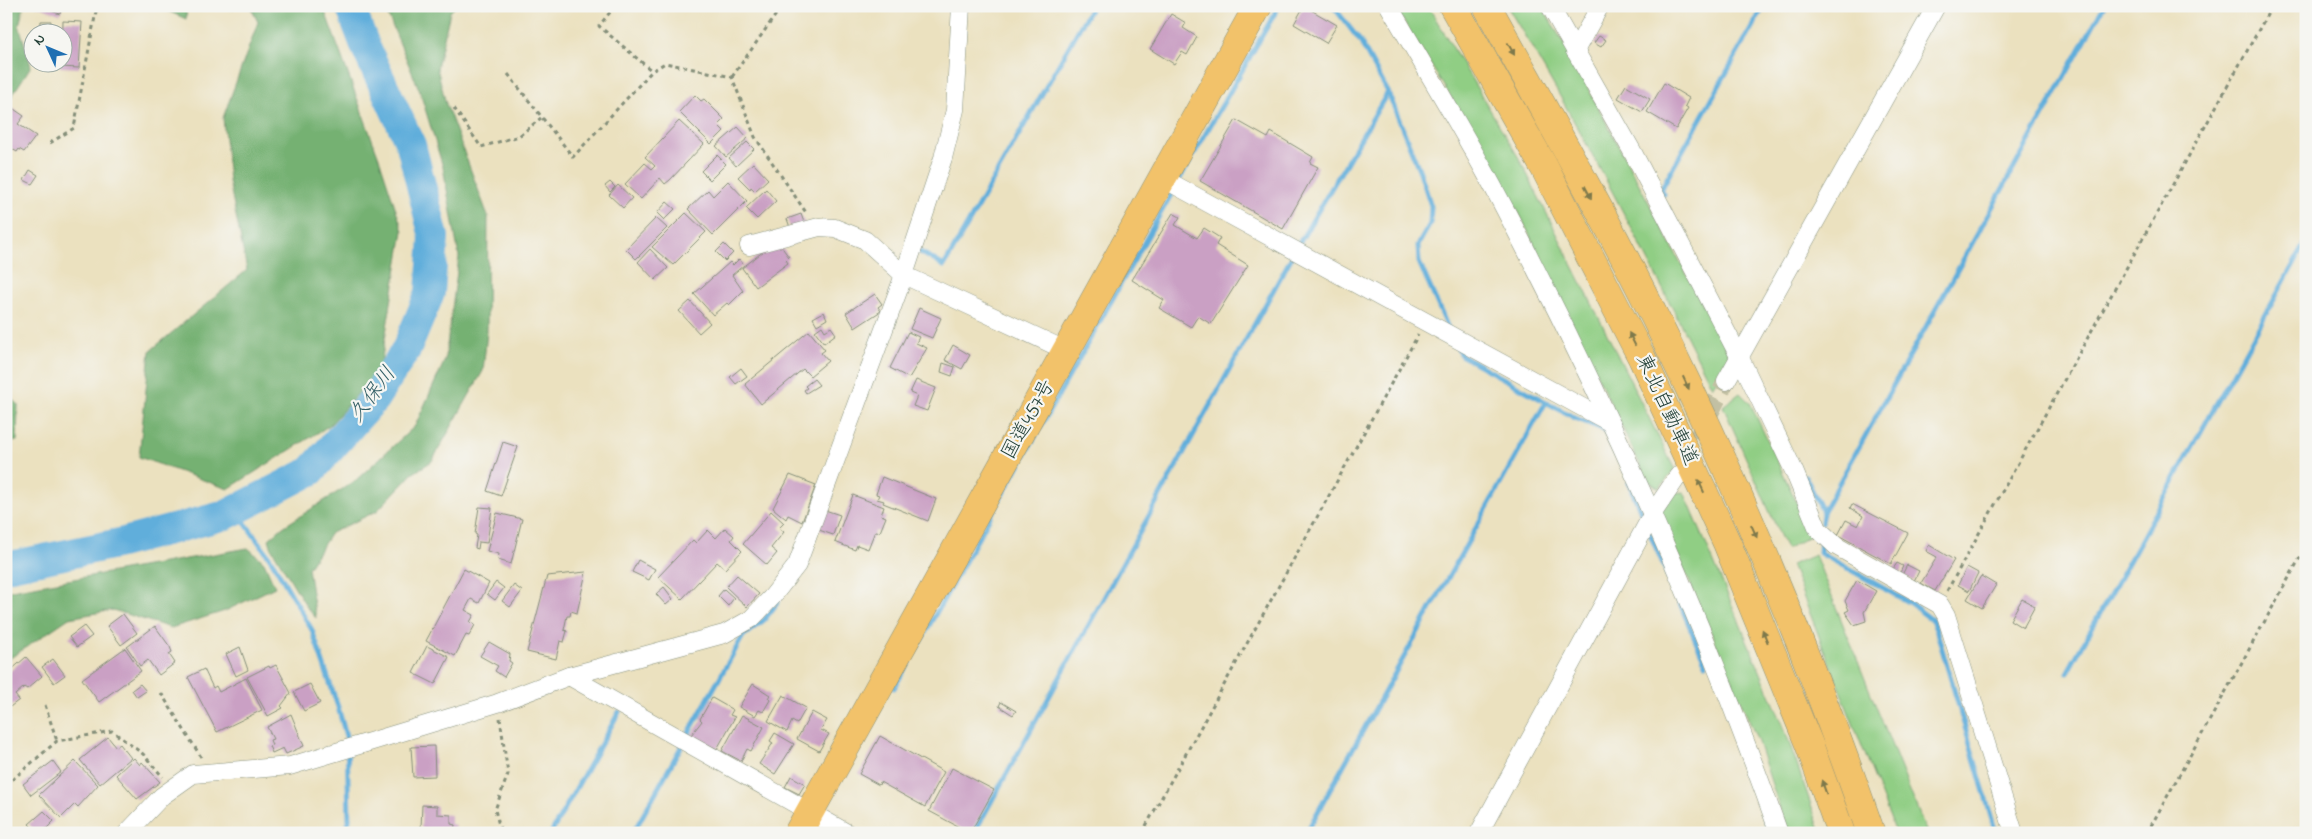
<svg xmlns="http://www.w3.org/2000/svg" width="2312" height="839" font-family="'Indie Flower','Klee One',sans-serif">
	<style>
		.green { fill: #90ce84; stroke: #58865c }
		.forest { fill: #74b172; stroke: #4a7753 }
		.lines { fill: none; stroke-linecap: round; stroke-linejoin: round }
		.stream { stroke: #61aedb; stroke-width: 5 }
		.river { stroke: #61aedb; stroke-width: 30 }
		.building { fill: #caa0c4 }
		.minor-tunnel { stroke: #c2c0a3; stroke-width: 18; stroke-dasharray: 18 9; stroke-linecap: butt }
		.minor-casing { stroke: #858f7a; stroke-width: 19 }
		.trunk-casing { stroke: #858f7a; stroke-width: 29 }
		.motorway-casing { stroke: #858f7a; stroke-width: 29 }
		.path { stroke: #858f7a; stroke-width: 3; stroke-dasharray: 4 4; stroke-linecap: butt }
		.minor { stroke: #fff; stroke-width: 18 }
		.trunk { stroke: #f2c26a; stroke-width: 28 }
		.motorway { stroke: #f2c26a; stroke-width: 28 }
		.oneway { fill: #7e794c }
		.labels { text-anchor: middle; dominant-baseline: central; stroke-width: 4.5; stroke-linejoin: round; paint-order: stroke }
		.street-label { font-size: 20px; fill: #1f3d34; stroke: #f6f6f2 }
		.water-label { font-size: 21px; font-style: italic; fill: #335f66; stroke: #f6f6f2 }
	</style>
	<rect width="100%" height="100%" fill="#f6f6f2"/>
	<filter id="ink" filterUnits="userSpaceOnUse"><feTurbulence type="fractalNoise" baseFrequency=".02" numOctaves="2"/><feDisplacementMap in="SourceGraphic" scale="10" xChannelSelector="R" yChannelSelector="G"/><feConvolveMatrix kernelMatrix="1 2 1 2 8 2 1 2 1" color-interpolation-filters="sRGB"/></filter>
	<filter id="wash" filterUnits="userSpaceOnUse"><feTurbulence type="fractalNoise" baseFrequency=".0096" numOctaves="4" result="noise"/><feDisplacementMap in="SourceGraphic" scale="20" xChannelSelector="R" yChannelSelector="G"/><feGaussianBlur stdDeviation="1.12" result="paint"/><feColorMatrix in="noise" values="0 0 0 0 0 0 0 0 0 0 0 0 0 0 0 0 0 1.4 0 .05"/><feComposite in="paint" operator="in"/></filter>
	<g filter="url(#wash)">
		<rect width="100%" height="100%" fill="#ebe1bf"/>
		<g class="green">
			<polygon points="1394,6 1428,6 1520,160 1675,470 1659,488 1648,481 1505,184"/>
			<path d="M1507,6H1542L1572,58L1728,352L1729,363L1712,387C1648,258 1582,129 1507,6Z"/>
			<polygon points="1740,393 1750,403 1812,535 1786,549 1723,406"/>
			<polygon points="1684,492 1783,725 1821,833 1788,833 1757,739 1660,513 1672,493"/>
			<polygon points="1815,555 1927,833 1896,833 1791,565"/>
		</g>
		<g class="forest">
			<polygon points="6,6 24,6 19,25 31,66 6,105"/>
			<polygon points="159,6 187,6 186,19 159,7"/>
			<polygon points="250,6 323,6 379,158 403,231 380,369 330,425 228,489 139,457 150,351 247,270 229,181 223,118 258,22"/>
			<polygon points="384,6 456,6 450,12 437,68 446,104 488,216 487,332 483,371 432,461 412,474 377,511 331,533 308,568 316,618 308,609 272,549 269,539 283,527 355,481 415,426 445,360 459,257 443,167 419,89"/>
			<polygon points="6,393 18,405 17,441 6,443"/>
			<polygon points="248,548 264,562 275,587 225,611 171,628 113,610 69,618 6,661 6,591"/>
		</g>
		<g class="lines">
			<g class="stream">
				<polyline points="1333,6 1360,41 1388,92 1420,172 1431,206 1430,224 1418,245 1419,262 1448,328"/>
				<polyline points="1664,194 1661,189 1764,6"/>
				<polyline points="916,252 917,250 944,266 1092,6"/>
				<polyline points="1456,344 1461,355 1575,418 1605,430 1607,434"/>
				<polyline points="1805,476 1823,512"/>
				<polyline points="1629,483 1644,519"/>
				<polyline points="236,510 272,561 312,630 338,707 347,740 349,819 346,833"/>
				<polyline points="1822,523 1823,512 2104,6"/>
				<polyline points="1648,529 1706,664"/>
				<polyline points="1821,537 1820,553 1910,603 1932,620 1937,632 1996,833"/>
				<polyline points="2067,673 2306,242"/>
				<polyline points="894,688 1182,175 1279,6"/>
				<polyline points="1765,819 1770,833"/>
				<polyline points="551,833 619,712"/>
				<polyline points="633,833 743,636 764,620 778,602"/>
				<polyline points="974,833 1301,240 1388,92"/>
				<polyline points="1306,833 1546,402"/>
			</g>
			<polyline class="river" points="6,567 120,543 226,515 311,471 375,398 407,348 430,293 434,237 411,145 366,48 350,6"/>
		</g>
		<g id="blocks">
			<g class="building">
				<polygon points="36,6 58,6 62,8 60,14"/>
				<polygon points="1304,6 1337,25 1326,43 1294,24"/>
				<polygon points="1171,14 1186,23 1183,28 1197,37 1187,55 1182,52 1174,64 1150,49"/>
				<polygon points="41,21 51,21 50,32 40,32"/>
				<polygon points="63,21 82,22 79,68 60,67 60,62 62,62"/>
				<polygon points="1599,36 1606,40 1601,47 1594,43"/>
				<polygon points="1664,83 1689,98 1685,106 1688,108 1676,129 1647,112"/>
				<polygon points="1626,85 1650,99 1642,112 1618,98"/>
				<polygon points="695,95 701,101 704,99 724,119 718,125 724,131 711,144 679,112"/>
				<polygon points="11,107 24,116 18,124 36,136 24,152 19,149 17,152 6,145 6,114"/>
				<polygon points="1236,120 1268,138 1271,132 1313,157 1310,163 1318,167 1283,229 1200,181"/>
				<polygon points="679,121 704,144 670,180 665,184 660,178 641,199 625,184 645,163 652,169 655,166 645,157"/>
				<polygon points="738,127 748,138 726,157 716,146"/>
				<polygon points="747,142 754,149 736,166 729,158"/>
				<polygon points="717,155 726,164 710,180 701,171"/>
				<polygon points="753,163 768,179 755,191 751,187 750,189 738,177"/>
				<polygon points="30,170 38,175 32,184 24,180"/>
				<polygon points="728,181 747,201 713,235 688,209 708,190 713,196"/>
				<polygon points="610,182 615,187 610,192 605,186"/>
				<polygon points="618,185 632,198 623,208 609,195"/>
				<polygon points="766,189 776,201 757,219 746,208"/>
				<polygon points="667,202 675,209 664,220 657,213"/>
				<polygon points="686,213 706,232 673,265 652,247"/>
				<polygon points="1173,213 1180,217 1175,225 1197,238 1204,228 1220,238 1216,245 1248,265 1211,324 1198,316 1191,327 1159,308 1164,300 1132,280"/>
				<polygon points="801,214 805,225 791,230 787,219"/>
				<polygon points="656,218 667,228 636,259 626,249"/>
				<polygon points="724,244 733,253 725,261 716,252"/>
				<polygon points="773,244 776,248 780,245 789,257 786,260 788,263 756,287 742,268"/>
				<polygon points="650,249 668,268 655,280 638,262"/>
				<polygon points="739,259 744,265 732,275 743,291 729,305 727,303 713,315 694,294 730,262 733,265"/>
				<polygon points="875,294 882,304 878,307 881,311 855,328 846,313"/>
				<polygon points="690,301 710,323 699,333 679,311"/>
				<polygon points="919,308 941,318 932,338 910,329"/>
				<polygon points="824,312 827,319 817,325 813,318"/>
				<polygon points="822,326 825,331 831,327 836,334 824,343 815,331"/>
				<polygon points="809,331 825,350 821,353 828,361 810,376 803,369 761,404 745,384"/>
				<polygon points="908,332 919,337 916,343 927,348 909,378 890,368"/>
				<polygon points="953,345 970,355 962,369 945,360"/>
				<polygon points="943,363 955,367 952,376 941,372"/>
				<polygon points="741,368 747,376 736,384 730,377"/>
				<polygon points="814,379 819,385 806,393 804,390 807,388 805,386"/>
				<polygon points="916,380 936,388 927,411 913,406 917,396 910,393"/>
				<polygon points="503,442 518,447 501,496 487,491"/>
				<polygon points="790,475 816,485 802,522 788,515 786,519 773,508"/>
				<polygon points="882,477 936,499 928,521 883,503 884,501 877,499 879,495 876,494"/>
				<polygon points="853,495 884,507 881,515 886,517 880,532 875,531 868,549 857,545 855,550 835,542"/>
				<polygon points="1852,504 1908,533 1891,564 1838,535 1846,520 1858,526 1863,516 1850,508"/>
				<polygon points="479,507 492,508 487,543 479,542 478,549 475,548 477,535 475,534"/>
				<polygon points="825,510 840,515 833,535 819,530"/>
				<polygon points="771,511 784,523 779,528 784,532 771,548 777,553 767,565 743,544"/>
				<polygon points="497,513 522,519 511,564 498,560 499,554 487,551"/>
				<polygon points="725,528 734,536 731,540 742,551 725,569 717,562 682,599 658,577 693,540 696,543 708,530 716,538"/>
				<polygon points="1929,545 1954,560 1935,591 1921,583 1937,557 1926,551"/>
				<polygon points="638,560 655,569 649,580 632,572"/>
				<polygon points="1897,563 1903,566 1900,573 1893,569"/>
				<polygon points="1907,565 1919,571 1914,581 1902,575"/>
				<polygon points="1967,567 1978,573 1969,591 1958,585"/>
				<polygon points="464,569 489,583 479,603 471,599 465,610 474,615 470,622 475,625 469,636 466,635 455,656 426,641"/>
				<polygon points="586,572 577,613 571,611 570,616 567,616 564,630 567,631 564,642 560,641 556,659 527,652 547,576"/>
				<polygon points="737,575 759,594 747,607 726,587"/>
				<polygon points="1981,576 1996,585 1982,608 1967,599"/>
				<polygon points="1857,580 1876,591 1864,612 1866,621 1854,625 1845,612 1849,610 1845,601"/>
				<polygon points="496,582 504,588 495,600 487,594"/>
				<polygon points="514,585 522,591 510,607 502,601"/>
				<polygon points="664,587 673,599 666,605 656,594"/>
				<polygon points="724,589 734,598 728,606 718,596"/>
				<polygon points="2022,599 2035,606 2023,628 2010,620"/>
				<polygon points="123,614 137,633 121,645 107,626"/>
				<polygon points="84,626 92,636 77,647 69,637"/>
				<polygon points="155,626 170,647 172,652 169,654 175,663 159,675 148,660 140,666 127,647"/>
				<polygon points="489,642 510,654 509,661 512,663 504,677 495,671 498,666 480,656"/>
				<polygon points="427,646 449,657 435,684 413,673"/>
				<polygon points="240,647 248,670 236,676 226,654"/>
				<polygon points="125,648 141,671 99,702 82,679"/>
				<polygon points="26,657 42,676 27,689 24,687 15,695 19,700 6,710 6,668 9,672"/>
				<polygon points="53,659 65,675 54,683 42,667"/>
				<polygon points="276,665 291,693 281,706 283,708 268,716 247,677 269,666 270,668"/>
				<polygon points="204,669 213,688 216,686 219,692 246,678 262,710 217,732 188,677"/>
				<polygon points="140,684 146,691 137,697 132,690"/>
				<polygon points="310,684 320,703 304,711 294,692"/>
				<polygon points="753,684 770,695 768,698 770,700 763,712 759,710 755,716 739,707"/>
				<polygon points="783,695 806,708 797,724 792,721 787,732 768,721"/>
				<polygon points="712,698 733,710 730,715 735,717 717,749 691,735 702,721 700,719"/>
				<polygon points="1001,702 1016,711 1013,715 999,706"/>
				<polygon points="812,712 827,720 821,730 829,734 819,751 797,739"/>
				<polygon points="291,714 304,746 286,754 283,748 272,753 269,746 272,745 270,740 273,739 267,727"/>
				<polygon points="742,715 764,727 751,751 747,749 741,761 722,751"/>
				<polygon points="775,733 794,744 775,774 759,764 773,743 770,741"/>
				<polygon points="880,736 944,772 925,807 880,782 879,785 859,774"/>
				<polygon points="108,737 116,747 120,744 131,758 100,784 80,760"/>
				<polygon points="434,746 435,776 413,777 411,747"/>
				<polygon points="134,758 140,765 142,762 160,782 137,799 116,775"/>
				<polygon points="53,761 61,772 31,795 23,784"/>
				<polygon points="75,761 98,785 78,807 75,804 61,818 39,795"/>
				<polygon points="952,768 994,790 970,833 929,811"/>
				<polygon points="791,776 805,784 799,794 785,787"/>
				<polygon points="422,805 437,806 437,814 451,815 451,824 455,825 454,833 423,833 423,828 421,828"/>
				<polygon points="44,811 54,821 42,833 37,833 29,824"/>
			</g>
		</g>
	</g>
	<g filter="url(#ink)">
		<use href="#blocks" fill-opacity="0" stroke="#858f7a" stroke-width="1"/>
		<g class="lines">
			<polyline class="minor-tunnel" points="1685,463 1726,381"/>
			<g class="minor-casing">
				<g id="minor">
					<path d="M1389,6C1426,70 1465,133 1499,198C1607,403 1701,614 1779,833"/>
					<polyline points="1550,6 1631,149 1739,356 1794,471 1818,529 1836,546 1940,605 1946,615 2014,833"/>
					<polyline points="1575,51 1600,6"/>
					<polyline points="1164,179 1611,423"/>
					<polyline points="749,246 819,227 835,228 865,240 904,275 1067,351"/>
					<polyline points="1726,381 1936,6"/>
					<polyline points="569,676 847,833"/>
					<polyline points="127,833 162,796 193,774 290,766 498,703 569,676 724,634 751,619 772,597 797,565 904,275 943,158 955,110 961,6"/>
					<polyline points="1479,833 1653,513 1678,476"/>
				</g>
			</g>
			<g class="trunk-casing">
				<polyline id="trunk" points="798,833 1258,6"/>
			</g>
			<g class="motorway-casing">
				<g id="motorway">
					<polyline points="1453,6 1544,167 1642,358 1727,543 1809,744 1841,833"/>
					<path d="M1487,6C1548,117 1612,228 1667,342C1745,501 1813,666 1871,833"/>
				</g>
			</g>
			<g class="path">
				<polyline points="615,6 599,26 652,71"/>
				<polyline points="508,74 573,157 652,71 665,63 732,77 755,137 807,214"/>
				<polyline points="732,77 782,6"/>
				<polyline points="454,108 481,147 519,136 541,118"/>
				<polyline points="50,143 74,128 97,6"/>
				<polyline points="1947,591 2272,6"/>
				<polyline points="161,693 201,757"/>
				<polyline points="45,705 57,741"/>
				<polyline points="500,718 508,774 495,810 501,833"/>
				<polyline points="6,785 57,741 112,731 143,754 163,777"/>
				<polyline points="1142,833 1418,335"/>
				<polyline points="2147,833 2306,547"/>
			</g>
			<use href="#minor" class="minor"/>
			<use href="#trunk" class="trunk"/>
			<use href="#motorway" class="motorway"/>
		</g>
		<defs><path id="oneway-solid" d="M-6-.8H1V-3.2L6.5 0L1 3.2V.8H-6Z" transform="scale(1.25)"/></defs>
		<g class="oneway">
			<use href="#oneway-solid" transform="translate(1511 49) rotate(61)"/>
			<use href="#oneway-solid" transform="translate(1588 192) rotate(62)"/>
			<use href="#oneway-solid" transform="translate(1632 339) rotate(-117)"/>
			<use href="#oneway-solid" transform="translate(1686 383) rotate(65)"/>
			<use href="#oneway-solid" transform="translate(1701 486) rotate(-115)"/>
			<use href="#oneway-solid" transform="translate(1754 531) rotate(66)"/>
			<use href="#oneway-solid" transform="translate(1765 636) rotate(-112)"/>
			<use href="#oneway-solid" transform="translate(1824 787) rotate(-110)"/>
		</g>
	</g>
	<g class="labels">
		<g class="street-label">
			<text transform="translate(1666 410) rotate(65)">東北自動車道</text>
			<text transform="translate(1029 420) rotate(-61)">国道457号</text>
		</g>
		<g class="water-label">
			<text transform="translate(373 395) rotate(-53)">久保川</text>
		</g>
	</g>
	<rect width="2312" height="839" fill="none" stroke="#f6f6f2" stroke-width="25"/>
	<g transform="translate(48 48) rotate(314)"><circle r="24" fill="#f6f6f2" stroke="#a0aca6"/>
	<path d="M0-4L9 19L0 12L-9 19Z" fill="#1f6fb2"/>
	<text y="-8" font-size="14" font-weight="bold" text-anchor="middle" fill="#1f3d34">N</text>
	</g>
</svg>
